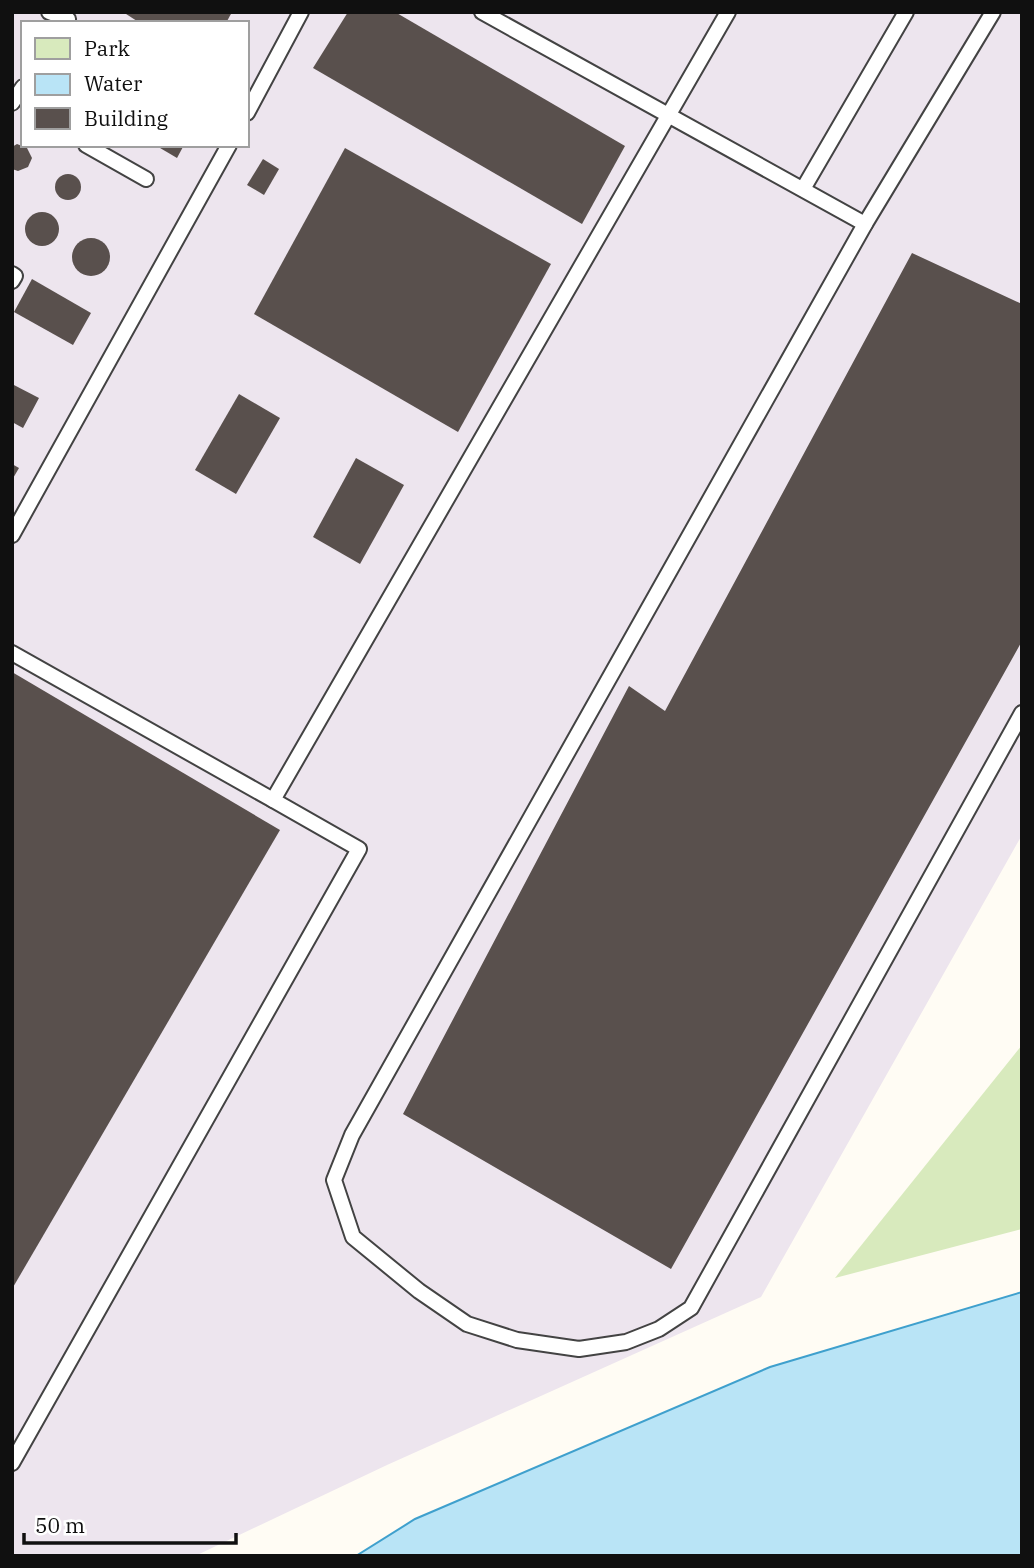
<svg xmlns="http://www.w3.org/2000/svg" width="1034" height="1568" font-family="'IBM Plex Serif',serif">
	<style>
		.industrial { fill: #ede5ee; fill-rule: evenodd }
		.green { fill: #d8eabd }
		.water { fill: #b9e4f6; stroke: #3fa0cd; stroke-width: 2 }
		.building { fill: #59504d }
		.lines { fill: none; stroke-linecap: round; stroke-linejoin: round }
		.lane-casing { stroke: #434343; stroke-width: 18 }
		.lane { stroke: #fff; stroke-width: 14 }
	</style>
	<rect width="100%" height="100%" fill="#fffcf4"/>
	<path class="industrial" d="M12,12H1022V835L761,1297L387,1465L195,1556H12ZM23,23H247V145H23Z"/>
	<polygon class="green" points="1022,1045 1022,1229 835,1278"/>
	<polygon class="water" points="1022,1292 1022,1556 356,1556 415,1519 770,1367"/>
	<g class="building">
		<polygon points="123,12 232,12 226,23 140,23"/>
		<polygon points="348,12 395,12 625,146 582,224 313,68"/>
		<polygon points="17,144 27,148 32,158 28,167 18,171 12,169 12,147"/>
		<polygon points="155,145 184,145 177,158"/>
		<polygon points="345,148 551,264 458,432 254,314"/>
		<polygon points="263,159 279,169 264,195 247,185"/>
		<circle cx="68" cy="187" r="13"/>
		<circle cx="42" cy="229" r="17"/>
		<circle cx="91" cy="257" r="19"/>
		<polygon points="912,253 1022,304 1022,641 671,1269 403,1114 629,686 665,711"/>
		<polygon points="32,279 91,313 73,345 14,312"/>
		<polygon points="12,384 39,398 23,428 12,422"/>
		<polygon points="239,394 280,418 236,494 195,470"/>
		<polygon points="356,458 404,485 360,564 313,537"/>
		<polygon points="12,464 19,468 12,480"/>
		<polygon points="12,672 280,830 12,1289"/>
	</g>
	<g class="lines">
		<g class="lane-casing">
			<g id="lane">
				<polyline points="49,12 68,19 65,23"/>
				<polyline points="482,12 865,224"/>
				<polyline points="993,12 865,224 352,1135 334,1180 353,1237 419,1291 467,1324 517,1340 579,1349 626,1342 659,1329 691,1308 1022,713"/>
				<polyline points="12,103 23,87"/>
				<polyline points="247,113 301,12"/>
				<polyline points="86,145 146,179"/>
				<polyline points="803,189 906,12"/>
				<polyline points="12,274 15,276 12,281"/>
				<polyline points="12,535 229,145"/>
				<polyline points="12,653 273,800"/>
				<polyline points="12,1463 359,849 273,800 728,12"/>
			</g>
		</g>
		<use href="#lane" class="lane"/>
	</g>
	<rect width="1034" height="1568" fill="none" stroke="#101010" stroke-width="28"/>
	<rect x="21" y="21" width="228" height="126" fill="#ffffff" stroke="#9f9f9f" stroke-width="2"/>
	<rect x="35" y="38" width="35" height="21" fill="#d8eabd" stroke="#9f9f9f" stroke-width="2"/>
	<text x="84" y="56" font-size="21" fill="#101010">Park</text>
	<rect x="35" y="74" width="35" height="21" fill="#b9e4f6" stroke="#9f9f9f" stroke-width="2"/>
	<text x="84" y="91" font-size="21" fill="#101010">Water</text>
	<rect x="35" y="108" width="35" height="21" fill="#59504d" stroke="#9f9f9f" stroke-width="2"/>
	<text x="84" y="126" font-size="21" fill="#101010">Building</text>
	<path d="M24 1533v10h212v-10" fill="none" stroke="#101010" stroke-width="3.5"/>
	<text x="35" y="1533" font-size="21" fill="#101010" stroke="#ffffff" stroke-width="5" paint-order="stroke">50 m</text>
</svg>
